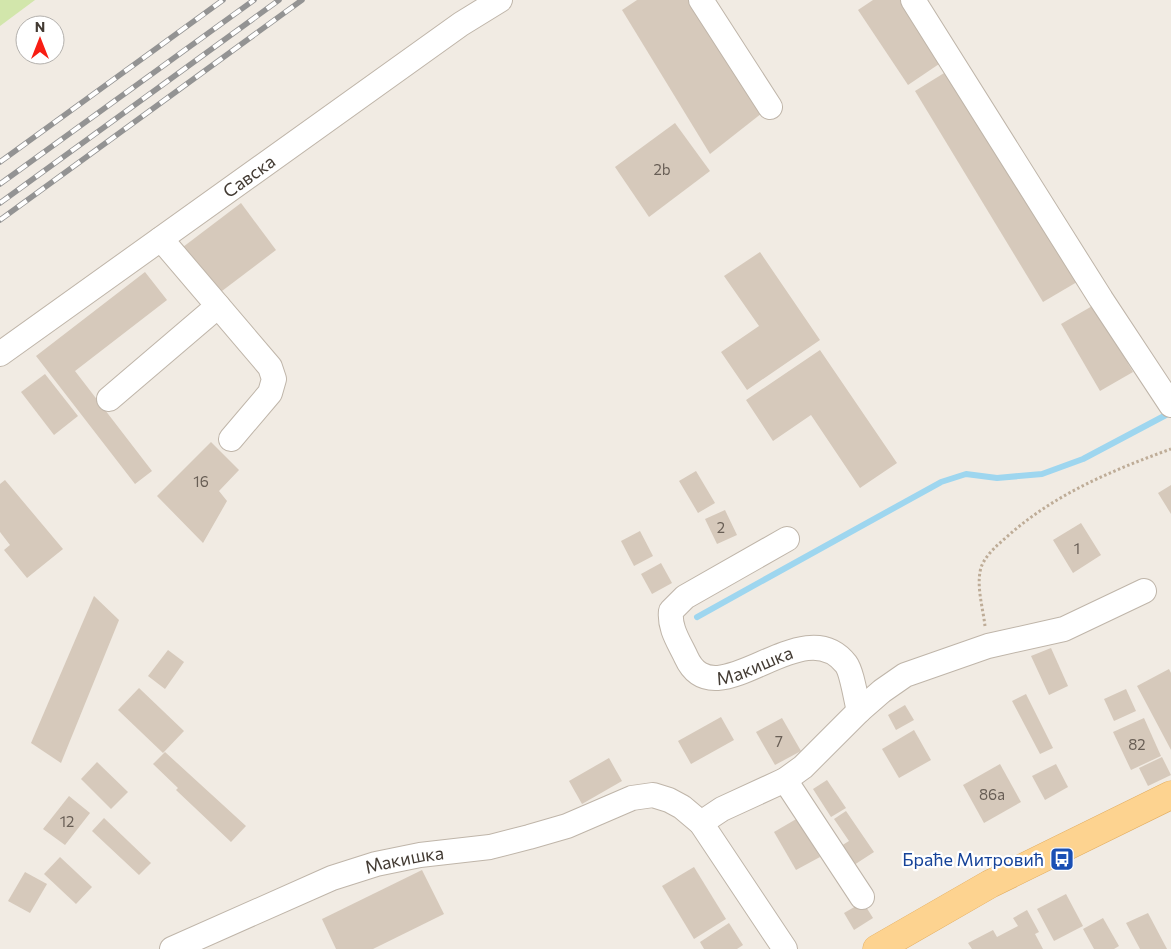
<svg xmlns="http://www.w3.org/2000/svg" width="1171" height="949" font-family="Commissioner,sans-serif">
	<style>
		.green { fill: #d2e6ab }
		.lines { fill: none; stroke-linecap: round; stroke-linejoin: round }
		.stream { stroke: #9ed6ef; stroke-width: 6 }
		.building { fill: #d6c9bb }
		.minor-casing { stroke: #bfb5a9; stroke-width: 26 }
		.major-casing { stroke: #e2ad60; stroke-width: 29 }
		.path { stroke: #beac97; stroke-width: 3; stroke-dasharray: 2.5 2.5; stroke-linecap: butt }
		.minor { stroke: #fff; stroke-width: 24 }
		.major { stroke: #fdd390; stroke-width: 28 }
		.rail-casing { stroke: #939393; stroke-width: 5.5 }
		.rail { stroke: #fff; stroke-width: 4; stroke-dasharray: 11; stroke-linecap: butt }
		.labels { text-anchor: middle; dominant-baseline: central; stroke-width: 4.5; stroke-linejoin: round; paint-order: stroke }
		.number-label { font-size: 15px; fill: #685e55 }
		.street-label { font-size: 18px; fill: #433b33; stroke: #fff }
		.transit-label { font-size: 18px; fill: #164399; stroke: #fff; text-anchor: end }
	</style>
	<rect width="100%" height="100%" fill="#f1ebe3"/>
	<polygon class="green" points="0,0 35,0 0,26"/>
	<g class="lines">
		<polyline class="stream" points="697,617 941,482 966,474 997,478 1042,474 1083,459 1166,415"/>
	</g>
	<g class="building">
		<polygon points="637,0 696,0 766,110 710,154 622,10"/>
		<polygon points="873,0 900,0 942,62 908,85 858,10"/>
		<polygon points="949,70 1077,282 1043,302 915,91"/>
		<polygon points="675,123 710,171 649,217 615,167"/>
		<polygon points="241,203 276,250 218,294 183,247"/>
		<polygon points="760,252 820,340 747,390 721,352 759,326 724,276"/>
		<polygon points="145,272 167,300 75,371 152,471 135,484 36,356"/>
		<polygon points="1094,305 1133,372 1100,391 1061,324"/>
		<polygon points="820,350 897,463 860,488 811,415 773,441 746,400"/>
		<polygon points="45,374 78,416 54,435 21,392"/>
		<polygon points="211,442 239,470 219,491 227,501 203,543 157,496"/>
		<polygon points="696,471 715,503 698,513 679,481"/>
		<polygon points="5,480 63,549 27,578 4,550 10,545 0,532 0,484"/>
		<polygon points="1171,485 1171,514 1158,493"/>
		<polygon points="725,510 737,535 717,544 705,519"/>
		<polygon points="1081,523 1101,555 1073,573 1053,540"/>
		<polygon points="640,531 653,556 634,566 621,541"/>
		<polygon points="661,563 672,583 652,594 641,574"/>
		<polygon points="94,596 119,620 61,763 31,743"/>
		<polygon points="1051,648 1068,686 1049,695 1031,656"/>
		<polygon points="168,650 184,662 165,689 148,676"/>
		<polygon points="1169,669 1171,673 1171,750 1137,686"/>
		<polygon points="139,688 184,731 163,753 118,710"/>
		<polygon points="1126,689 1136,711 1114,721 1104,699"/>
		<polygon points="1026,694 1053,748 1040,754 1012,701"/>
		<polygon points="905,705 914,720 896,730 888,715"/>
		<polygon points="721,717 734,740 691,764 678,741"/>
		<polygon points="782,718 801,751 775,765 756,732"/>
		<polygon points="1144,718 1161,756 1131,770 1113,732"/>
		<polygon points="914,730 931,760 899,778 882,749"/>
		<polygon points="165,752 246,826 231,842 176,790 178,788 153,764"/>
		<polygon points="1162,757 1171,775 1148,786 1139,768"/>
		<polygon points="609,758 622,781 582,804 569,781"/>
		<polygon points="97,762 128,792 111,809 81,779"/>
		<polygon points="1000,764 1021,802 984,823 963,785"/>
		<polygon points="1056,764 1068,787 1045,800 1032,776"/>
		<polygon points="827,780 846,808 831,817 813,789"/>
		<polygon points="69,796 90,813 65,845 43,829"/>
		<polygon points="846,811 874,852 854,865 841,846 849,841 834,819"/>
		<polygon points="104,818 151,863 139,875 92,831"/>
		<polygon points="798,818 820,857 796,870 774,832"/>
		<polygon points="60,857 92,887 76,904 44,874"/>
		<polygon points="694,867 726,919 694,939 662,886"/>
		<polygon points="422,870 444,914 373,949 336,949 322,919"/>
		<polygon points="25,872 47,884 30,913 8,901"/>
		<polygon points="1066,894 1083,926 1054,941 1037,909"/>
		<polygon points="863,902 873,918 854,930 844,913"/>
		<polygon points="1027,910 1039,932 1035,934 1043,949 972,949 968,943 993,930 997,937 1018,926 1013,918"/>
		<polygon points="1148,913 1167,949 1140,949 1126,923"/>
		<polygon points="1103,918 1119,946 1114,949 1094,949 1083,929"/>
		<polygon points="729,923 743,945 737,949 704,949 700,942"/>
	</g>
	<g class="lines">
		<g class="minor-casing">
			<g id="minor">
				<polyline points="701,0 770,107"/>
				<polyline points="913,0 1101,299 1171,405"/>
				<polyline points="161,239 270,367 274,379 270,393 231,439"/>
				<path id="s1" d="M0,354L461,24L500,0"/>
				<polyline points="109,399 218,306"/>
				<path id="s2" d="M787,539L685,597L671,611C669,628 679,642 686,657C716,723 802,607 846,664C852,672 856,700 859,711"/>
				<polyline points="785,780 862,897"/>
				<polyline points="701,823 722,809 785,780 803,767 859,711 882,691 905,675 988,646 1064,629 1144,591"/>
				<path id="s3" d="M172,949L332,878L376,864L420,855L490,847L529,837L567,826L632,798L653,795L669,800L682,807L701,823L785,949"/>
			</g>
		</g>
		<g class="major-casing">
			<polyline id="major" points="877,949 990,884 1171,795"/>
		</g>
		<path class="path" d="M985,626C983,608 975,582 982,565C988,552 999,544 1010,534C1057,493 1113,470 1171,449"/>
		<use href="#minor" class="minor"/>
		<use href="#major" class="major"/>
		<g class="rail-casing">
			<g id="rail">
				<polyline points="0,162 223,0"/>
				<polyline points="0,184 254,0"/>
				<polyline points="0,203 279,0"/>
				<polyline points="0,220 302,0"/>
			</g>
		</g>
		<use href="#rail" class="rail"/>
	</g>
	<defs>
		<g id="bus-square" transform="scale(1.25)"><rect x="-9" y="-9" width="18" height="18" rx="4" fill="#1a4fb4" stroke="#fff"/><path d="M-5-6H5V4H4V6H2V4H-2V6H-4V4H-5ZM-3.5-4V0h7V-4ZM-3.5 1.2v1.5H-2V1.2ZM2 1.2v1.5H3.5V1.2Z" fill="#fff"/></g>
	</defs>
	<g fill-rule="evenodd">
		<use href="#bus-square" x="1062" y="859"/>
	</g>
	<g class="labels">
		<g class="number-label">
			<text x="662" y="169">2b</text>
			<text x="201" y="481">16</text>
			<text x="721" y="527">2</text>
			<text x="1077" y="548">1</text>
			<text x="779" y="741">7</text>
			<text x="1137" y="744">82</text>
			<text x="992" y="794">86a</text>
			<text x="67" y="821">12</text>
		</g>
		<g class="street-label">
			<text stroke="none"><textPath href="#s1" startOffset="306">Савска</textPath></text>
			<text stroke="none"><textPath href="#s2" startOffset="266">Макишка</textPath></text>
			<text stroke="none"><textPath href="#s3" startOffset="250">Макишка</textPath></text>
		</g>
		<g class="transit-label">
			<text x="1044" y="859">Браће Митровић</text>
		</g>
	</g>
	<g transform="translate(40 40)"><circle r="24" fill="#ffffff" stroke="#b4b1ad"/>
	<path d="M0-4L9 19L0 12L-9 19Z" fill="#f81d13"/>
	<text y="-8" font-size="14" font-weight="bold" text-anchor="middle" fill="#433b33">N</text>
	</g>
</svg>
